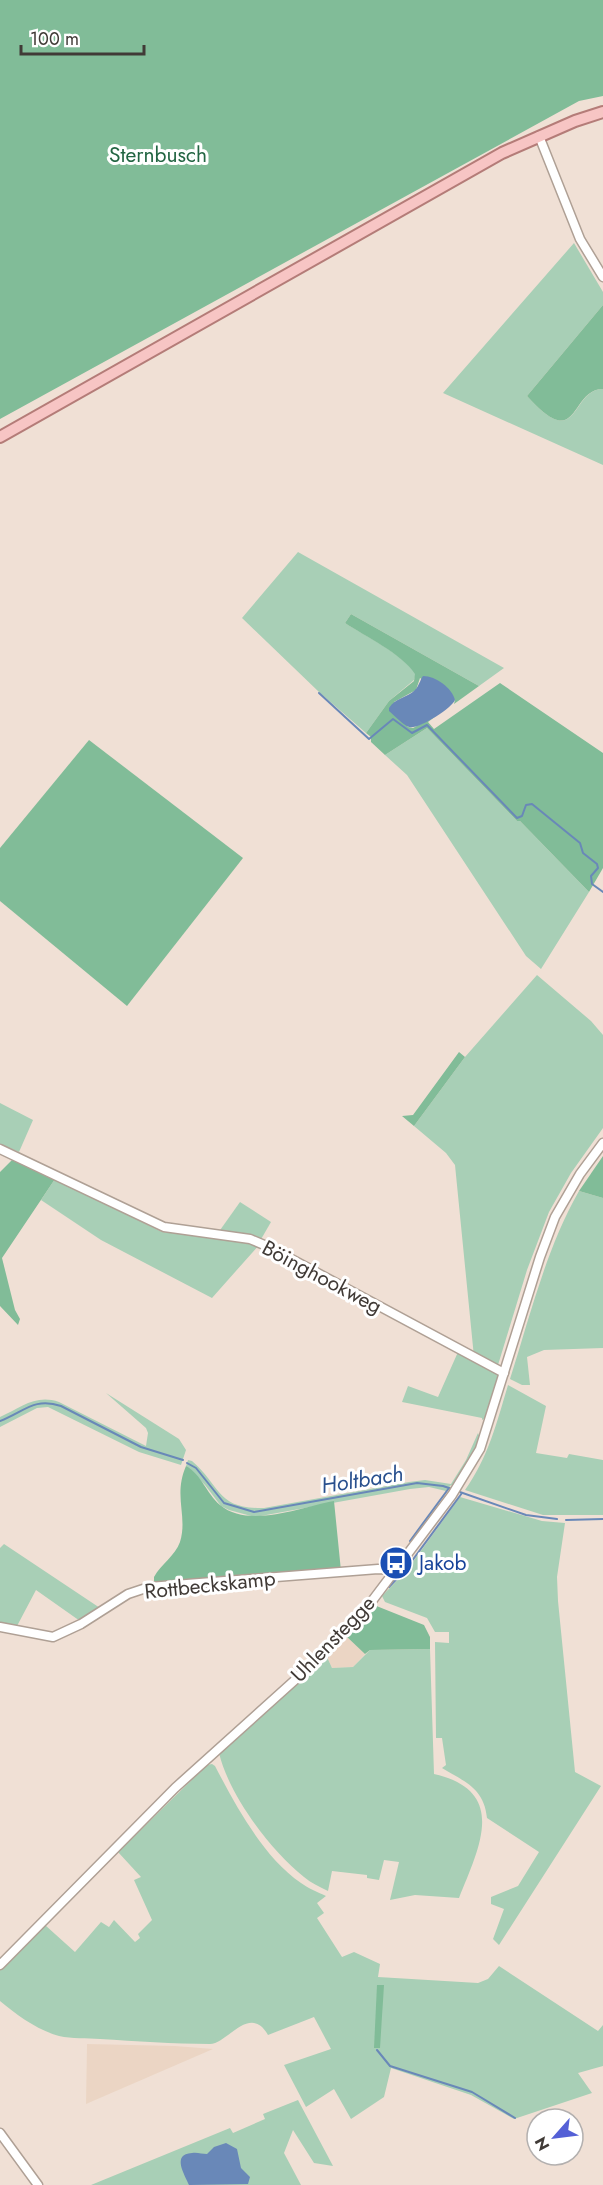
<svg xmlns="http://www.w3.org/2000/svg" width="603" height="2185" font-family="Jost,sans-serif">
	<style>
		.built { fill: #ebd5c4 }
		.green { fill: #a8cfb6 }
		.forest { fill: #81bc98 }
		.water { fill: #6988b8 }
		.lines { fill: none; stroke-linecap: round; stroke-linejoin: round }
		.stream { stroke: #6988b8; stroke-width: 2 }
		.minor-casing { stroke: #afa095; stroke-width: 11 }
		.major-casing { stroke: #b47c78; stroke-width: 14 }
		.minor { stroke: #fff; stroke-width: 8 }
		.major { stroke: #f7c5c4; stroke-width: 10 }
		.labels { text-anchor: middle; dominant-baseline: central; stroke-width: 6; stroke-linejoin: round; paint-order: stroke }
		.park-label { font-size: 21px; fill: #226542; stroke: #fff }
		.street-label { font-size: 21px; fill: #403a36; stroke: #fff }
		.transit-label { font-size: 21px; fill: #164399; stroke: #fff; text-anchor: start }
		.water-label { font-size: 22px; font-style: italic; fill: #29508e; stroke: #fff }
	</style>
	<rect width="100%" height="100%" fill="#f0e0d5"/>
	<g class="built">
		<polygon points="346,1636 365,1654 353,1667 332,1668 327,1657"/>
		<polygon points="87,2044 175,2046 213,2049 86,2104"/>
	</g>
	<g class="green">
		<path d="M574,243L603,292V305L527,396C580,455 570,389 603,389V465L443,393Z"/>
		<path d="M298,552L504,668L479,686L351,614L345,623C367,637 401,653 416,674L414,680L389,701L366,733L319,692L242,618Z"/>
		<polygon points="427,728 517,821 520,821 589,892 541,969 526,956 407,775 385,755"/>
		<polygon points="537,975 591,1021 603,1035 603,1128 571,1173 549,1212 527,1270 498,1365 474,1357 455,1165 446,1153 414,1126 465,1057"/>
		<polygon points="0,1103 33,1120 19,1152 0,1144"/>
		<polygon points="55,1179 162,1232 249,1241 259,1245 212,1298 101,1240 41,1200"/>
		<path d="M579,1191L603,1198V1348L544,1350L527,1357L530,1385H522L510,1379C530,1316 546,1249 579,1191Z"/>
		<polygon points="240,1202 271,1222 260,1241 218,1233"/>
		<polygon points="458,1352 498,1374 499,1377 488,1416 482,1420 482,1418 402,1402 408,1386 438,1397"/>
		<path d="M508,1385L546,1406L536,1453L567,1458L569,1454L603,1460V1515H543L465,1490C488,1458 497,1422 508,1385Z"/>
		<path d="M106,1393L179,1439L186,1450L181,1465L139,1452L48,1407L37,1408L0,1427V1417C21,1408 35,1394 59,1402L146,1446L148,1433L146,1428Z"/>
		<path d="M478,1433L480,1438L479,1443L455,1486L451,1485L446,1491L429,1487L410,1489L255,1517L229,1510L221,1506L205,1485L186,1466L188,1460L192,1461C222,1487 216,1509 264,1508L409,1482L425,1480L451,1484L466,1460Z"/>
		<path d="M460,1497L542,1521L565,1523L557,1577L558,1601L575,1772L601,1786L499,1945L493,1939L504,1909L491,1904V1897L518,1886L539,1852L487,1818C484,1788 465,1782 442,1768L446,1765L442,1738H436L435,1642L449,1643V1632H435L427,1618L385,1602L382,1596L407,1570Z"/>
		<polygon points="4,1544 100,1608 80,1621 36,1590 17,1626 0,1622 0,1548"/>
		<path d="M430,1649L434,1774C509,1791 479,1848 459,1898L415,1895L390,1900L399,1862L384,1860L379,1880L367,1878V1875L332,1871L328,1891C320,1887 311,1883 304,1877C270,1850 229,1795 219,1753L327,1657L332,1668L353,1667L370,1650Z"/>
		<path d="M212,1764L215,1766C236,1806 263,1857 301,1883C309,1889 318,1892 326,1896L317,1903L324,1913L317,1918L342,1957L354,1952L380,1964L378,1977L478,1983L488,1979L499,1966L598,2031L603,2025V2066L578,2073L592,2093L514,2119L471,2095L391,2068L384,2097L351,2119L334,2089L306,2107L284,2065L331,2049L314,2017L268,2035C250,2003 227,2044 210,2044C173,2044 136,2041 100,2039C87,2038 72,2039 59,2036C37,2030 17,2015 0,2001V1969L45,1925L75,1952L101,1922L109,1927L114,1920L135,1942L140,1938L138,1934L152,1920L134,1880L141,1877L118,1852L207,1765Z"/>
		<polygon points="298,2100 333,2166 314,2163 293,2130 284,2153 301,2185 91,2185 230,2128 233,2133 265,2119 263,2114"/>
	</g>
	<g class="forest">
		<polygon points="0,0 603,0 603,96 579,101 0,419"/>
		<path d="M603,305V389C569,389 580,455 527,396Z"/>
		<path d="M351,614L479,686L454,704L455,700L420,678L416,690L394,702L408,727L413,728L436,716L428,722L434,729L500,683L603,753V868L589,892L520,821H517L427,728L385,755L371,742V737L366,733L389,701L414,681L415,674C401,653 366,637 345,623Z"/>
		<polygon points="89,740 243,858 127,1006 0,901 0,848"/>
		<polygon points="459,1052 465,1057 414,1126 402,1116 413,1115"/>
		<polygon points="603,1156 603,1198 579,1191"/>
		<polygon points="12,1160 55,1179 2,1258 15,1310 20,1319 18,1325 0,1306 0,1172"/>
		<path d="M186,1466C202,1475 206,1493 220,1505C249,1529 301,1507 334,1501L341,1571L154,1584V1577C161,1564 175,1556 180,1542C188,1516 173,1496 186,1466Z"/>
		<polygon points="374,1605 424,1625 430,1637 430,1649 370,1650 365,1654 346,1636"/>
		<polygon points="377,1985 384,1985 380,2048 374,2048"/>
	</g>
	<g class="water">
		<path d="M423,676C436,676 452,688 455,700C452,708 418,730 409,727C402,724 395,716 389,711V708C395,698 407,698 415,690C419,686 420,680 423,676Z"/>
		<path d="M226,2143L237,2149L241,2168L250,2177L248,2184L189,2185C185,2175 171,2154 192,2153C197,2152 202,2154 207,2154L214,2147Z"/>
	</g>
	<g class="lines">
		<g class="stream">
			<polyline points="319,693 369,739 393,719 412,733 427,725 517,818 522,816 526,805 532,804 580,843 583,853 597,864 598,868 591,876 592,884 603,892"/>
			<path d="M0,1421C24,1412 34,1397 61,1406L141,1447L183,1460"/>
			<polyline points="187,1463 196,1468 224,1503 254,1512 417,1483 443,1486 452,1489"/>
			<polyline points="457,1491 526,1515 557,1519"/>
			<polyline points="566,1520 603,1519"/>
			<polyline points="410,1541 449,1488"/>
			<polyline points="389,1587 406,1569 462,1493"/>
			<polyline points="377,2050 390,2066 472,2092 515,2118"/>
		</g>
		<g class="minor-casing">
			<g id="minor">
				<polyline points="539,136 580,239 603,277"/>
				<polyline points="0,1149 164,1227 250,1239 269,1247 504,1373"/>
				<polyline points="0,1627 53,1637 81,1624 128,1594 149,1587 378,1569 396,1570"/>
				<polyline points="0,1965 175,1788 325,1653 372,1601 452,1495 480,1449 540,1257 555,1217 580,1174 603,1143"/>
				<polyline points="0,2133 38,2185"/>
			</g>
		</g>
		<g class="major-casing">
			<polyline id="major" points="0,437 502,153 575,121 603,112"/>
		</g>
		<use href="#minor" class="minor"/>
		<use href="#major" class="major"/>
	</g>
	<defs>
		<g id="bus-disc" transform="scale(1.725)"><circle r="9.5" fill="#1a4fb4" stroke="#fff"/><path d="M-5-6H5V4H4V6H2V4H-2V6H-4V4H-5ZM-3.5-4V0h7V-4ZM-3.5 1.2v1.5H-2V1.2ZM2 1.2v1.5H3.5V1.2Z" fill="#fff"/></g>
	</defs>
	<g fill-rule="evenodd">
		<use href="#bus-disc" x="396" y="1563"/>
	</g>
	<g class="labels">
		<g class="park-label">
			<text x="158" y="155">Sternbusch</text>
		</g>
		<g class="street-label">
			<text transform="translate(322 1277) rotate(28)">Böinghookweg</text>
			<text transform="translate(210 1585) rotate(-6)">Rottbeckskamp</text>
			<text transform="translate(333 1639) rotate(-46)">Uhlenstegge</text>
		</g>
		<g class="transit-label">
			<text x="419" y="1563">Jakob</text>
		</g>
		<g class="water-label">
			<text transform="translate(362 1479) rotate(-9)">Holtbach</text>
		</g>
	</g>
	<g transform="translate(555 2137) rotate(242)"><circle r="28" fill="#ffffff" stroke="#b3b0af" stroke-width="1.5"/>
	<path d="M0-4.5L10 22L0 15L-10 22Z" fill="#5460d6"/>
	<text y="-9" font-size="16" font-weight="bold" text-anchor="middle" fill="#403a36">N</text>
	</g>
	<path d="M21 45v9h123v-9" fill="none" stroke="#403a36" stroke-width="3"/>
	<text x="30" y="45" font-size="18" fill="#403a36" stroke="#ffffff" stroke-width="4.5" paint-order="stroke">100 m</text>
</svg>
